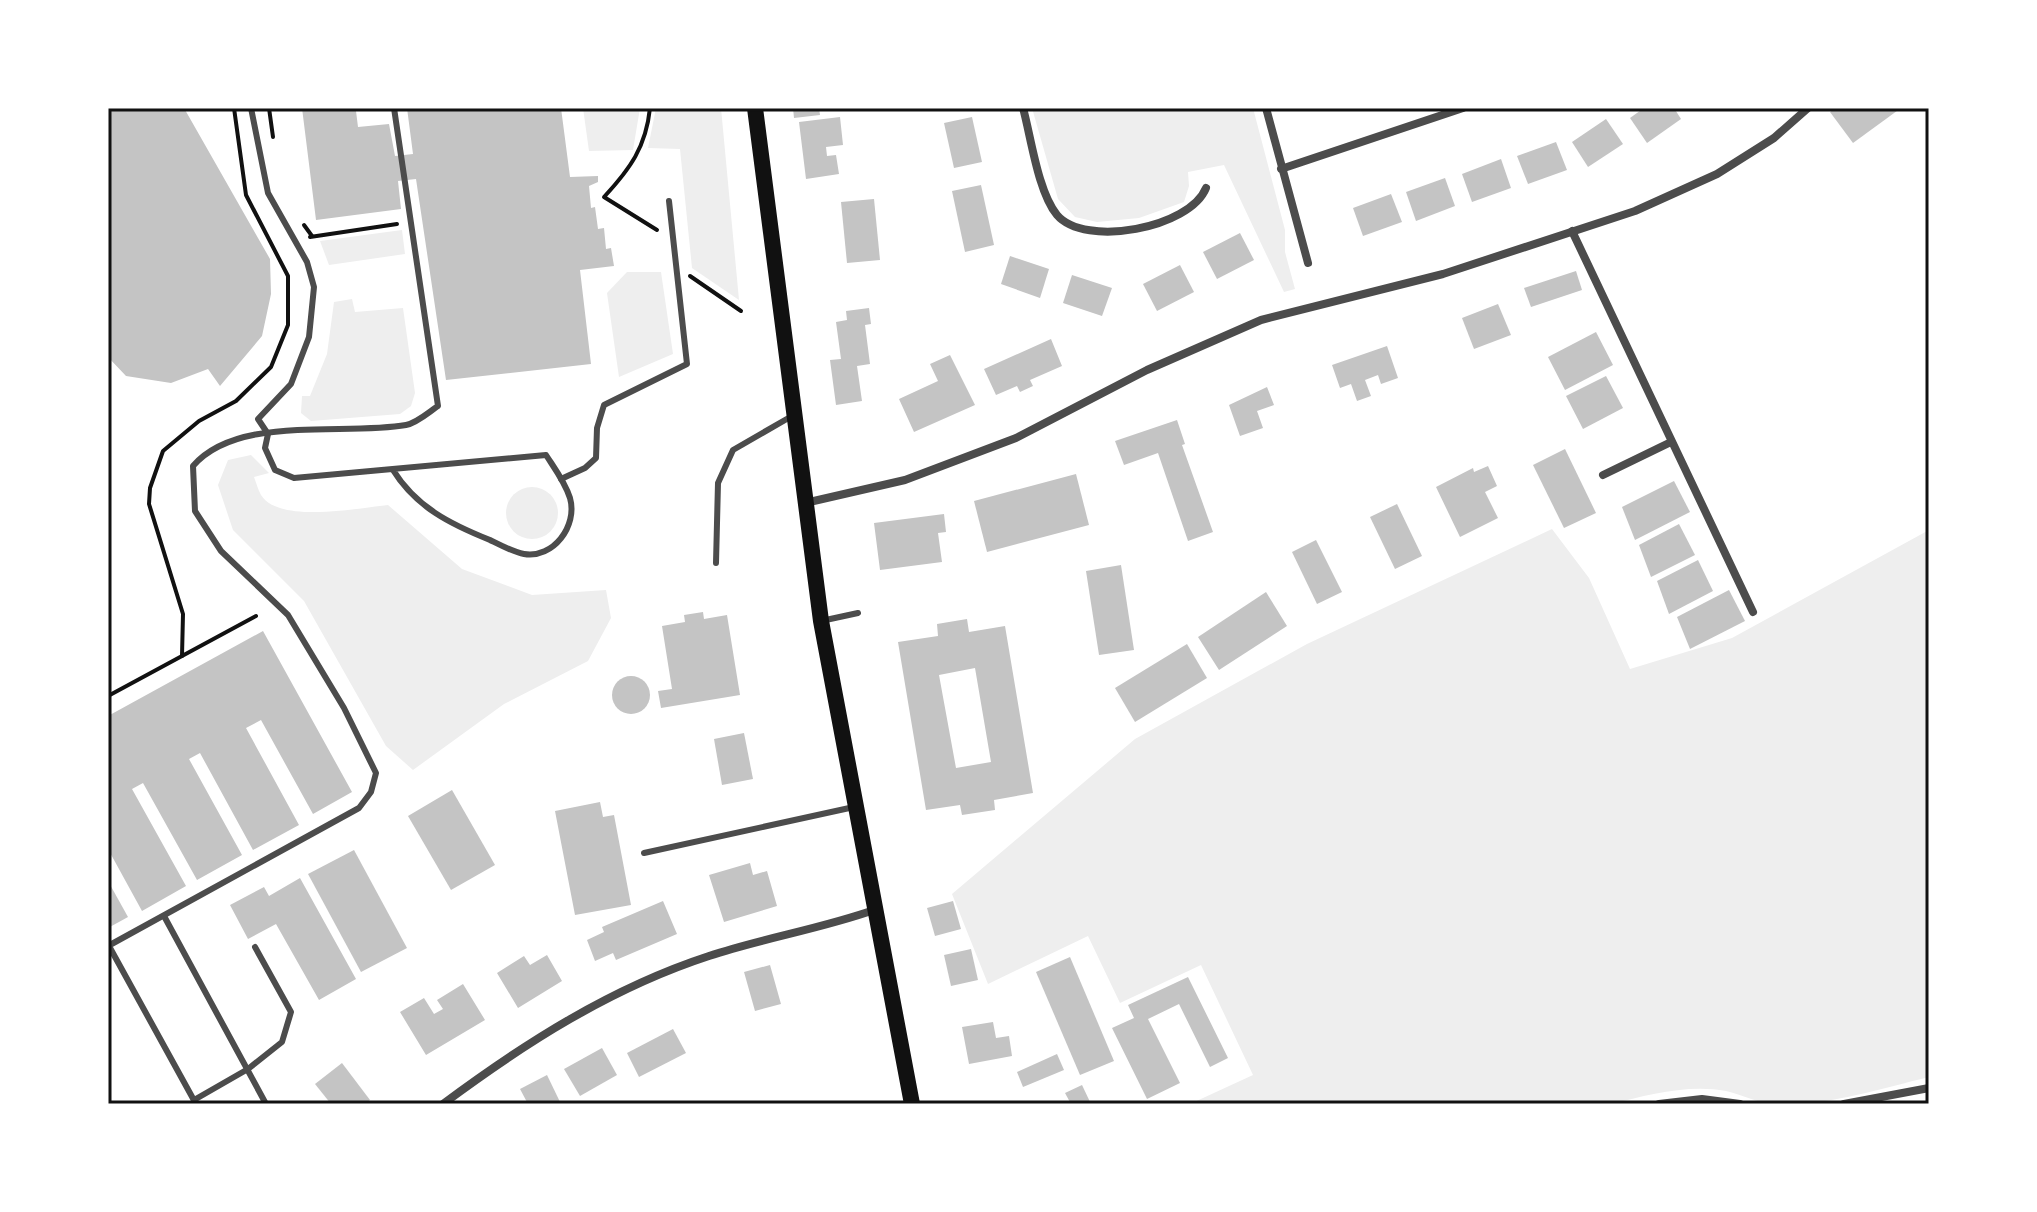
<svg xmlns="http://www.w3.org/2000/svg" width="2037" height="1212" font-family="'Golos Text',sans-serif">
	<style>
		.green { fill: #eee }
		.building { fill: #c4c4c4; fill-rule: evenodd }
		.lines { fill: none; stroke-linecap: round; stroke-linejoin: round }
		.path { stroke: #111; stroke-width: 4 }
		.service { stroke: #4c4c4c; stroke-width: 6 }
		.minor { stroke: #4c4c4c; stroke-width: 8 }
		.secondary { stroke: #111; stroke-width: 16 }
		.neatline { fill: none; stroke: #111; stroke-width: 3 }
	</style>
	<rect width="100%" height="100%" fill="#fff"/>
	<g class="green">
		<polygon points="583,108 640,108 633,150 589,151"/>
		<polygon points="656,108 721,108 739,300 692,268 680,149 648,148"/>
		<polygon points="1032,108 1253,108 1285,230 1285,252 1295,289 1284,292 1224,165 1188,172 1189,186 1184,202 1139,218 1097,222 1075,217 1058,199"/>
		<polygon points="402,230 405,254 329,265 320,241"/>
		<polygon points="627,272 661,272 673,354 619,377 607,293"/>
		<polygon points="352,299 355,312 403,308 415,393 411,406 400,414 311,421 301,413 302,396 310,396 327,354 334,302"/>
		<path d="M251,455L269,473L254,477C256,482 258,490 261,495C279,524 358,508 388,505L462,569L532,595L606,590L611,618L588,661L504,704L413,770L386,746L304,601L233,530L218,485L228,460Z"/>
		<circle cx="532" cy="513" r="26"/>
		<path d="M1552,529L1589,578L1630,669L1732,638L1929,530V1077C1879,1089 1825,1107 1773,1104C1757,1103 1741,1094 1726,1091C1687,1084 1648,1095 1611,1104H1190L1253,1075L1201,965L1120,1003L1088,936L988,984L952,894L1135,739L1307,644Z"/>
	</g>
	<g class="building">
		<polygon points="108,108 184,108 270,259 271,294 262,336 220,386 208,369 171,383 126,376 108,357"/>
		<polygon points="302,108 362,108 356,111 358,127 389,124 395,156 413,154 407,108 561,108 570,177 598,176 598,182 589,186 591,208 595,207 598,229 604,228 606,249 611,248 614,266 580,270 591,364 446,380 416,179 398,181 401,209 316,220"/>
		<polygon points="793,108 819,108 820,115 794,118"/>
		<polygon points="1644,108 1674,108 1681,119 1647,143 1630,118"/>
		<polygon points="1836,108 1901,108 1853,143 1830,112"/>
		<polygon points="840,117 843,145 826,147 827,156 836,155 839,174 806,179 799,122"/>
		<polygon points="972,117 982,162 954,168 944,123"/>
		<polygon points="1606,119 1623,144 1588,167 1572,142"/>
		<polygon points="1556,142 1567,170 1528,184 1517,156"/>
		<polygon points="1501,159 1511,188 1472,202 1462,174"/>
		<polygon points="1445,178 1455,206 1416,221 1406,192"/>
		<polygon points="981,185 994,245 965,252 952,191"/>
		<polygon points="1391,194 1402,222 1363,236 1353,208"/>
		<polygon points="874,199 880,260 847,263 841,202"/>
		<polygon points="1240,233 1254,260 1217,279 1203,252"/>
		<polygon points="1010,256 1049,269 1040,298 1001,284"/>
		<polygon points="1180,265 1194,292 1157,311 1143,284"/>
		<polygon points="1576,271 1582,290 1531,307 1524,288"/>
		<polygon points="1072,275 1112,288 1102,316 1063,303"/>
		<polygon points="1498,304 1511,335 1474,349 1462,318"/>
		<polygon points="869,308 871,324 865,325 870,364 857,366 862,401 836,405 830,360 841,359 836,322 847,320 846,311"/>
		<polygon points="1596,332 1613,365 1565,390 1548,357"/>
		<polygon points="1051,339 1062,366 1030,380 1033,386 1020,392 1017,386 996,395 984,369"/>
		<polygon points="1387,346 1398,378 1381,384 1378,375 1365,380 1371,396 1357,401 1351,384 1340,388 1332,365"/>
		<polygon points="950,355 975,405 914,432 899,399 938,381 930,364"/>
		<polygon points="1606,376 1623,408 1583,429 1566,396"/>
		<polygon points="1267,387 1274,405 1257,411 1263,428 1240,436 1229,405"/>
		<polygon points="1177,420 1185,444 1182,445 1213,532 1188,541 1158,453 1124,465 1115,441"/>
		<polygon points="1565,449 1596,513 1564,528 1533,465"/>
		<polygon points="1488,466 1497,486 1485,492 1498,518 1460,537 1436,487 1473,468 1474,472"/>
		<polygon points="1076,474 1089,525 987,552 974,501"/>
		<polygon points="1674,481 1690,512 1635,540 1622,507"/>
		<polygon points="1397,504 1422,556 1395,569 1370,517"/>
		<polygon points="944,514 946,532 938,533 942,562 880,570 874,523"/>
		<polygon points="1679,524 1695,555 1651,577 1639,545"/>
		<polygon points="1316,540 1342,592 1317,604 1292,552"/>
		<polygon points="1698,560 1713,591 1669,614 1657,581"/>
		<polygon points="1121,565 1134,650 1099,655 1086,571"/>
		<polygon points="1729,590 1745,621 1690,649 1677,617"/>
		<polygon points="1266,592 1287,626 1219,670 1198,637"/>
		<polygon points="703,612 704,619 727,615 740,695 661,708 658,691 672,689 662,626 685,622 684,615"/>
		<path d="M967,619L969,632L1005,626L1033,793L994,800L995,810L962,815L960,805L926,810L898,642L938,636L937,624ZM975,668L991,762L956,768L939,675Z"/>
		<polygon points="263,631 352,792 313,814 261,720 246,728 299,825 253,850 200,753 189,759 242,855 197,880 143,783 132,789 186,886 142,911 108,849 108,716"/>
		<polygon points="1187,644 1207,678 1135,722 1115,688"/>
		<circle cx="631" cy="695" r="19"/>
		<polygon points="744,733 753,779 722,785 714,739"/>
		<polygon points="452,790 495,865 451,890 408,816"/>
		<polygon points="600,802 603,817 614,815 631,905 575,915 555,811"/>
		<polygon points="354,850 407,948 361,972 308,874"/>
		<polygon points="750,863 753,875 767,871 777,906 724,922 709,875"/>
		<polygon points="300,878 356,979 319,1000 276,924 248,939 230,905 264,887 269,896"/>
		<polygon points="108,881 128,917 108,928"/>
		<polygon points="663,901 677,934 616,960 613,953 595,961 587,940 604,932 602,927"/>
		<polygon points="953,901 961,929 935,936 927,908"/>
		<polygon points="971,949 978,980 951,986 944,955"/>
		<polygon points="547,955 562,981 518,1008 497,973 524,956 530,965"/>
		<polygon points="1070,957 1114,1061 1080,1075 1036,972"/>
		<polygon points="770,965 781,1004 755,1011 744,972"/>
		<polygon points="1188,977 1228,1058 1210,1067 1179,1004 1148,1019 1180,1083 1147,1099 1112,1028 1134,1018 1128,1005"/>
		<polygon points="463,984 485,1020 426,1055 400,1012 424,998 434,1014 443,1009 437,1000"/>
		<polygon points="993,1022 996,1038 1009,1036 1012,1056 969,1064 962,1027"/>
		<polygon points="673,1029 686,1053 639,1077 627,1053"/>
		<polygon points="602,1048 617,1075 580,1096 564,1069"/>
		<polygon points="1057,1054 1064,1070 1023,1087 1017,1072"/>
		<polygon points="342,1063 370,1100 365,1104 331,1104 315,1084"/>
		<polygon points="547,1075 561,1104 528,1104 520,1089"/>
		<polygon points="1082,1085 1091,1104 1071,1104 1065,1093"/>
	</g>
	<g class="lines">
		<g class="path">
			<polyline points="269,108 273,137"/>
			<path d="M650,108C646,147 630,169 604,197L657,230"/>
			<polyline points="304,225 312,236"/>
			<polyline points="310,237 397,224"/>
			<polyline points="690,276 741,311"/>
			<polyline points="182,656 183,614 149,504 150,488 163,451 199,421 236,401 271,367 288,325 288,276 246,195 234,108"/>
			<polyline points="108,696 256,616"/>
		</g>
		<g class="service">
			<path d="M251,108L268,193L307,262L314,287L309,337L291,384L258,419L268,434L265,448L275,470L294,478L546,455C555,469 565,482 570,498C578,526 553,559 524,554C513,552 500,545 490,540C450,524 416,507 393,470"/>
			<polyline points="561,479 585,468 596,458 597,428 604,405 687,364 669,201"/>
			<polyline points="716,563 718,483 733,450 792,416"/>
			<polyline points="821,621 858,613"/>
			<polyline points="644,853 854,807"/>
			<polyline points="164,916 266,1104"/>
			<path d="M108,946L359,808L371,792L376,773L344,708L288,615L221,551L195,511L193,466C238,414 344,436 406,425C417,423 429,412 438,406L394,108"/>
			<polyline points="109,946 196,1104"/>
			<polyline points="194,1100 248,1069 282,1042 291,1012 255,947"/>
		</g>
		<g class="minor">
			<path d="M1023,108C1031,137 1038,192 1057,215C1085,248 1190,228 1206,188"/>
			<polyline points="1266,108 1308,263"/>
			<polyline points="1281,169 1463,108"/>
			<polyline points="1572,231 1753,612"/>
			<polyline points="1603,475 1671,442"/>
			<polyline points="805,503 905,480 1016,438 1147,370 1261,320 1443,274 1635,211 1717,174 1774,138 1808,108"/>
			<path d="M443,1104C525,1043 611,988 709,956C763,938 820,929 874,910"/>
			<polyline points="1659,1104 1702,1099 1740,1104"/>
			<polyline points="1844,1104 1929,1088"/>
		</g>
		<polyline class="secondary" points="755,108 821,621 912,1104"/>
	</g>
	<rect width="2037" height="1212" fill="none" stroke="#ffffff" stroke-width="220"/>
	<rect x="110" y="110" width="1817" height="992" class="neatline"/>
</svg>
